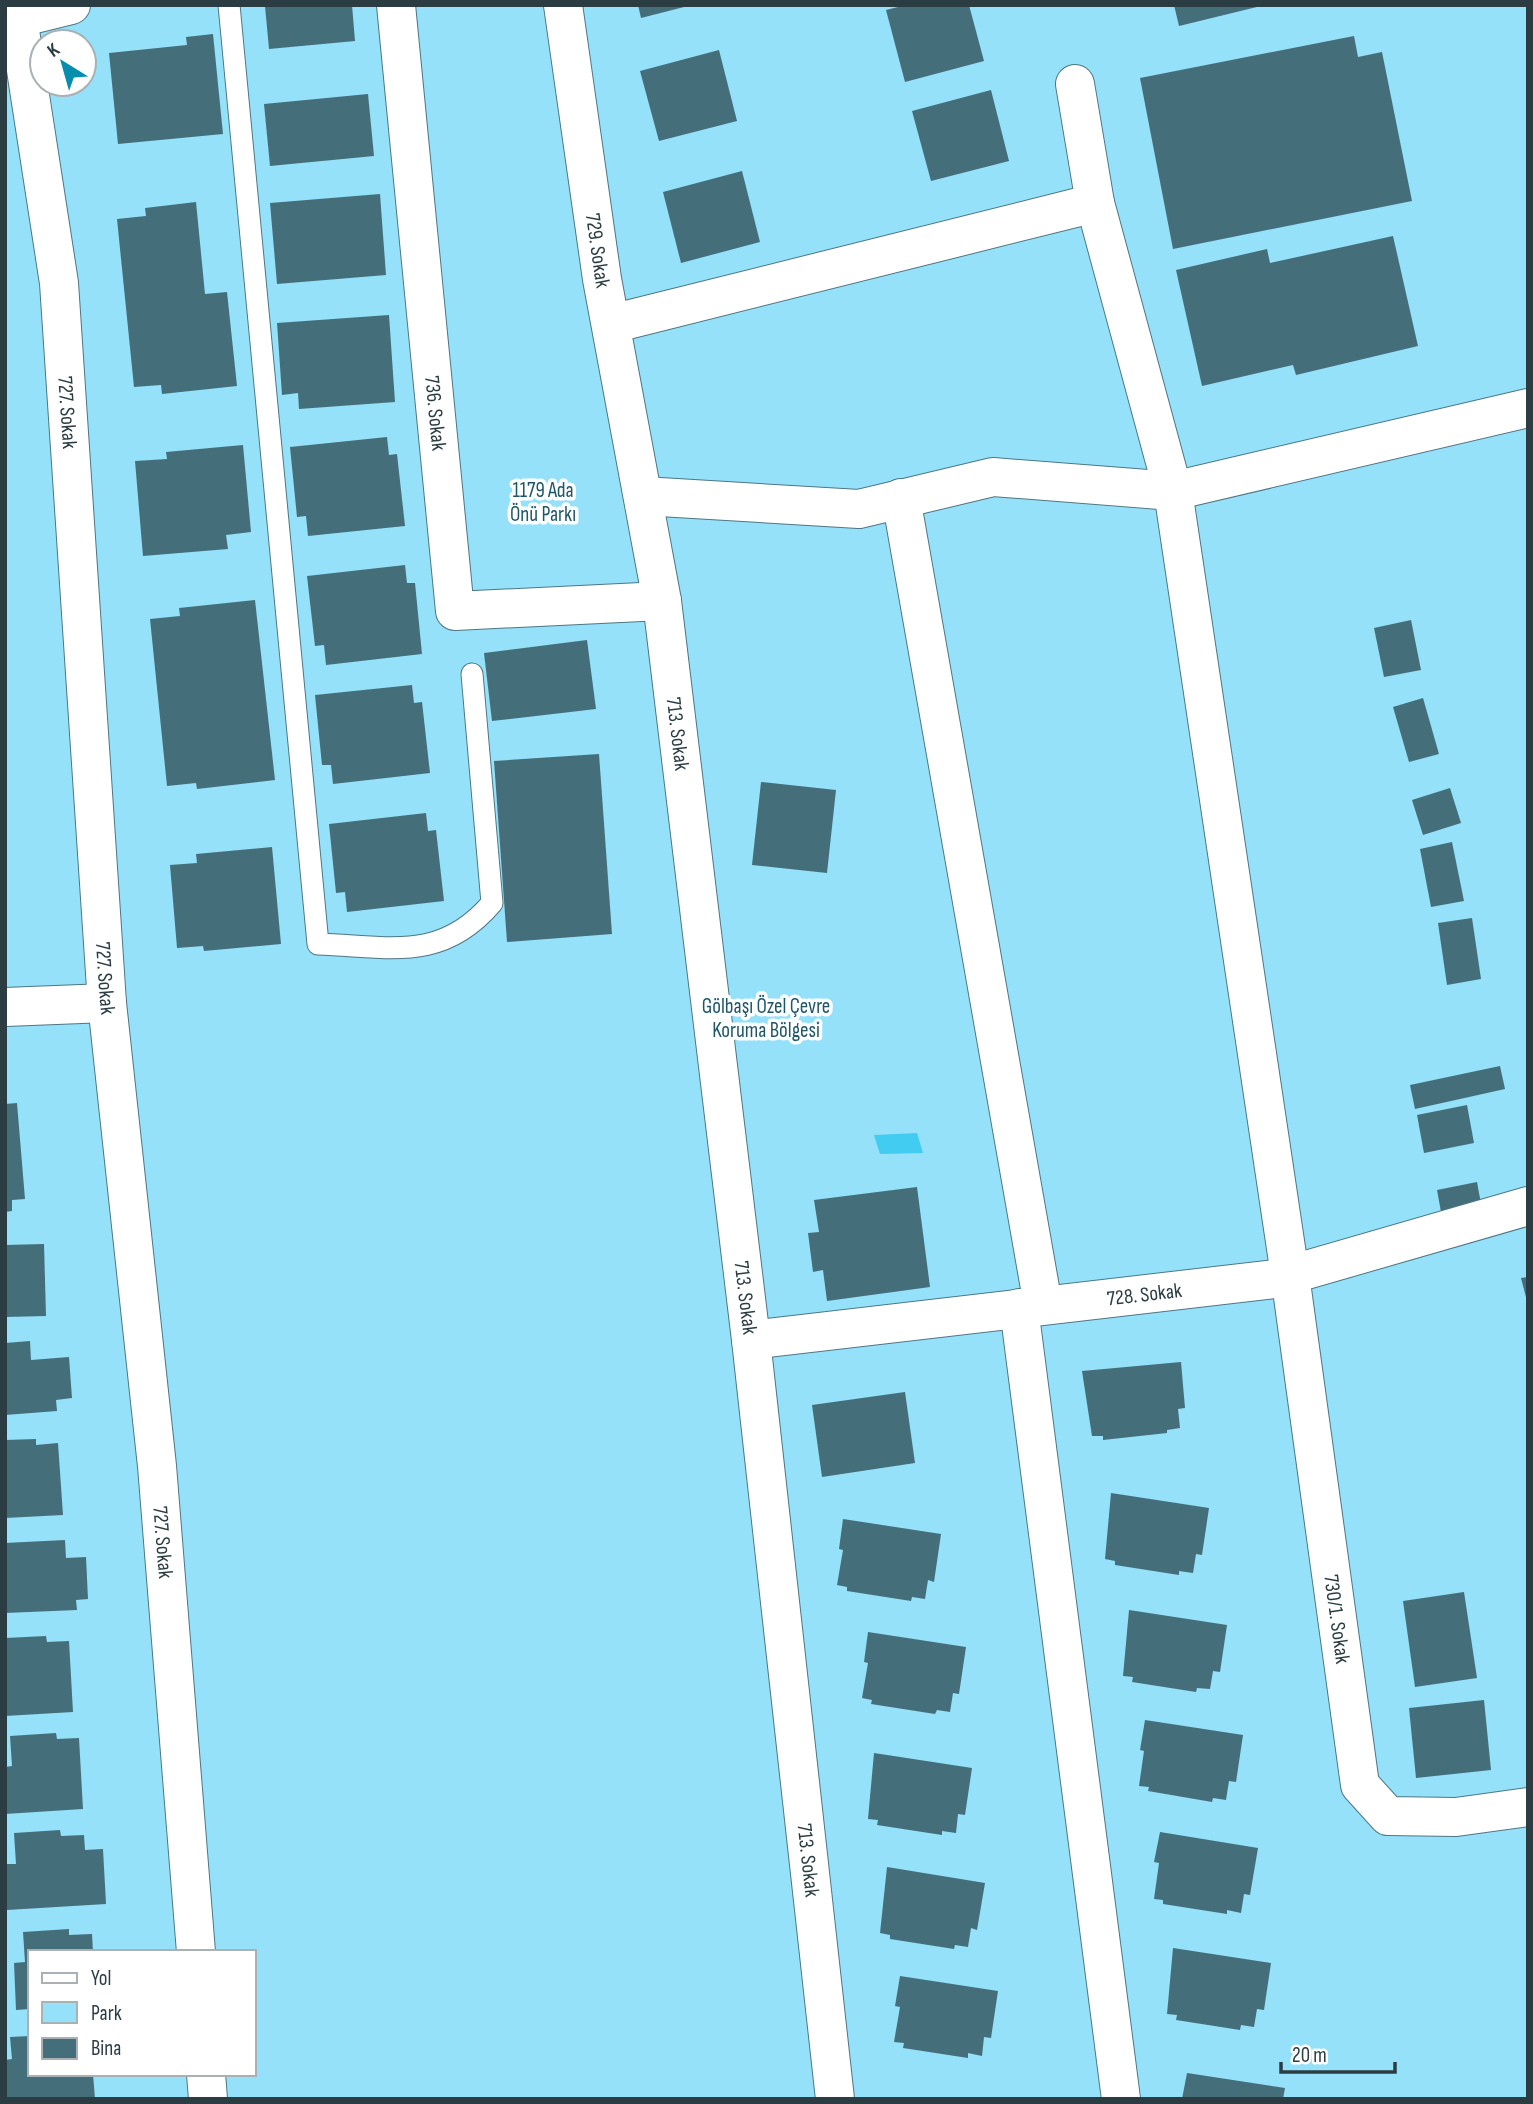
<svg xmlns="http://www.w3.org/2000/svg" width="1533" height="2104" font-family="'Sofia Sans Condensed',sans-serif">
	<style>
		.green { fill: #94e1f9; fill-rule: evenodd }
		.water { fill: #42ccf2 }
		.building { fill: #456e7b }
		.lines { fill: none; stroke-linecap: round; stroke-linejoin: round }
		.service-casing { stroke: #4e7684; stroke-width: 23 }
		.minor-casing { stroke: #4e7684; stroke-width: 40 }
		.service { stroke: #fff; stroke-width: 21 }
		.minor { stroke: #fff; stroke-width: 38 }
		.labels { text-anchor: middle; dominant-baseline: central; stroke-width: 7; stroke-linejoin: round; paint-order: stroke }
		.street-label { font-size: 21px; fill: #2b3d43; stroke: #fff }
		.park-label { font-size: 21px; fill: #205767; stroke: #fff }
	</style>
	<rect width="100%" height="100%" fill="#d9f3fc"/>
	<path class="green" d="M5,5H1528V2099H5ZM42,42H84V84H42ZM30,1952H254V2074H30Z"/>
	<polygon class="water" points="917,1133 923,1153 880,1154 874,1135"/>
	<g class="building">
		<polygon points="352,5 355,41 269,49 265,6"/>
		<polygon points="638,5 688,5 688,6 641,18"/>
		<polygon points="906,5 969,5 984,61 905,82 886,10"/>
		<polygon points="1174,5 1261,5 1261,6 1179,26"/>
		<polygon points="213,34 223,134 118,144 109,53 187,45 186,37"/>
		<polygon points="1354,36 1358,57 1382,52 1412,201 1173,249 1140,78"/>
		<polygon points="719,50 737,121 659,141 640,71"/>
		<polygon points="991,90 1009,161 931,181 912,111"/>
		<polygon points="368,94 374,156 270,166 264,104"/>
		<polygon points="742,171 760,242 681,263 663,192"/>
		<polygon points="380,194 386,275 277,284 270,203"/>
		<polygon points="196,202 205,294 227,292 237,386 162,394 161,385 134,387 117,219 146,216 145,208"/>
		<polygon points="1393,236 1418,346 1296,375 1293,365 1202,386 1176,270 1267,249 1270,263"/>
		<polygon points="389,315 395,402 299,409 298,393 282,395 277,323"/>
		<polygon points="387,437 389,455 397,454 405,526 308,536 306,516 297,517 290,447"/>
		<polygon points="243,445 251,532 226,535 228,549 143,556 135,461 167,459 166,452"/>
		<polygon points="405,565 407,583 415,583 422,654 326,665 324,645 315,646 307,576"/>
		<polygon points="255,600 275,780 197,789 196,783 167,786 150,619 180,616 179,608"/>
		<polygon points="1411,620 1421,670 1384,677 1374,628"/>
		<polygon points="587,640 596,709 492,721 484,653"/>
		<polygon points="412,685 414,703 422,702 430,773 333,784 331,765 322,765 315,695"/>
		<polygon points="1423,698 1439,754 1409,762 1393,707"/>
		<polygon points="599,754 612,934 507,942 494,761"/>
		<polygon points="761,782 836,790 827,873 752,865"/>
		<polygon points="1450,788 1461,823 1423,835 1412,800"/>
		<polygon points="426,813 428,831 436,830 444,901 347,912 345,892 336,893 329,824"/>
		<polygon points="1452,842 1464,901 1431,907 1420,849"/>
		<polygon points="272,847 281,944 204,951 203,946 177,948 170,865 197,863 196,854"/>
		<polygon points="1472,918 1481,979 1447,985 1438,923"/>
		<polygon points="1500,1066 1505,1089 1415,1109 1410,1085"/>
		<polygon points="17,1103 25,1199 12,1200 12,1211 5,1212 5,1104"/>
		<polygon points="1467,1105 1474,1143 1424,1153 1417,1115"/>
		<polygon points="1477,1182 1481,1204 1441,1212 1437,1190"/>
		<polygon points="917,1187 930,1287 827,1301 823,1270 813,1272 808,1233 819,1232 814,1200"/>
		<polygon points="44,1244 46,1316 5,1317 5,1245"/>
		<polygon points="1528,1277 1528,1301 1527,1301 1521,1278"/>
		<polygon points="30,1341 31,1360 69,1357 72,1398 56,1400 57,1411 5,1415 5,1343"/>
		<polygon points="1181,1362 1185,1408 1178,1409 1180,1428 1167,1430 1167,1433 1103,1440 1103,1436 1092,1436 1082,1371"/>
		<polygon points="905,1392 915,1463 822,1477 812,1405"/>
		<polygon points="36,1439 36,1445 58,1443 63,1515 5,1518 5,1440"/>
		<polygon points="1111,1493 1209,1508 1202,1555 1196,1554 1193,1573 1179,1571 1179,1575 1115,1565 1115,1561 1105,1559"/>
		<polygon points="843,1519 941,1534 934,1582 928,1580 925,1599 912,1597 911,1601 847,1591 847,1587 837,1585 843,1550 839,1549"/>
		<polygon points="65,1540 66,1558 86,1557 88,1599 76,1600 77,1610 5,1613 5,1543"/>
		<polygon points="1464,1592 1477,1678 1415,1687 1403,1601"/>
		<polygon points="1129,1610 1227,1625 1220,1672 1213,1671 1210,1689 1197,1688 1196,1692 1132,1682 1133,1677 1123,1676"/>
		<polygon points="868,1632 966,1647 959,1694 953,1693 950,1712 937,1710 935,1714 871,1704 872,1700 862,1698 868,1663 864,1662"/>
		<polygon points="46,1636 47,1642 69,1641 73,1712 5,1716 5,1638"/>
		<polygon points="1484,1700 1491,1770 1416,1778 1409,1708"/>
		<polygon points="1145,1720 1243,1735 1236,1782 1229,1781 1226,1800 1213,1798 1212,1802 1148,1791 1149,1787 1139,1786 1144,1751 1140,1750"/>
		<polygon points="56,1733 57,1739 79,1738 83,1809 5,1814 5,1767 12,1766 10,1736"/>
		<polygon points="874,1753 972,1768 965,1815 958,1814 956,1833 942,1831 942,1835 877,1825 878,1820 868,1819"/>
		<polygon points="60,1830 61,1836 84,1835 85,1850 103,1849 106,1904 7,1910 5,1864 16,1864 14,1833"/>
		<polygon points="1160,1832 1258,1848 1250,1895 1244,1894 1241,1913 1227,1910 1227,1914 1163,1904 1163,1900 1154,1899 1159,1863 1154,1862"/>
		<polygon points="887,1867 985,1883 977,1930 971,1928 968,1947 955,1945 954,1949 890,1939 890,1935 880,1933"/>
		<polygon points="69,1929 69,1935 92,1934 93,1952 30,1952 30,2009 16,2010 14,1963 25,1962 23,1932"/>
		<polygon points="1173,1948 1271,1963 1264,2010 1257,2009 1254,2027 1241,2025 1240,2030 1176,2020 1177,2015 1167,2014"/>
		<polygon points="900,1976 998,1991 991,2038 984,2037 982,2056 968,2053 968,2058 903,2048 904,2043 894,2042 900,2007 895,2006"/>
		<polygon points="30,2036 30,2074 93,2074 95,2099 5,2099 5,2060 12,2059 10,2037"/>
		<polygon points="1187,2073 1285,2088 1283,2099 1182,2099"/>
	</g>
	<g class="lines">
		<g class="service-casing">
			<path id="service" d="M229,5L318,944C388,946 441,963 492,903L472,674"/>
		</g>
		<g class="minor-casing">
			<g id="minor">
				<path id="s1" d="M396,5L455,611L662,601"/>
				<path id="s2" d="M563,5L602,279L662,601L751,1340L835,2099"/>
				<polyline points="18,18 71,5"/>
				<path id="s3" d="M5,20L18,18L59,283L107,1003L157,1466L196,1952"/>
				<path id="s4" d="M1075,84L1095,203L1173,491L1290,1275L1360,1785L1388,1816L1456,1817L1528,1807"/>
				<polyline points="611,324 1095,203"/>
				<polyline points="643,496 859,509 993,477 1173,491 1528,408"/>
				<polyline points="901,498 1043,1305"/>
				<polyline points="5,1007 107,1003"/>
				<polyline points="1019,1308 1121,2099"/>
				<path id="s5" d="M751,1340L1275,1279L1528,1206"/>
				<polyline points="206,2074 208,2099"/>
			</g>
		</g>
		<use href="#service" class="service"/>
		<use href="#minor" class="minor"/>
	</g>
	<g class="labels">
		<g class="street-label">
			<text stroke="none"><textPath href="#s2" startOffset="248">729. Sokak</textPath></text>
			<text stroke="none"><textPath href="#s1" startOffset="410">736. Sokak</textPath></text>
			<text stroke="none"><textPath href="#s3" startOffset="411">727. Sokak</textPath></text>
			<text stroke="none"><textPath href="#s2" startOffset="738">713. Sokak</textPath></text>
			<text stroke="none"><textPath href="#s3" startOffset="978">727. Sokak</textPath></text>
			<text stroke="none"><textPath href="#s5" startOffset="396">728. Sokak</textPath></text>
			<text stroke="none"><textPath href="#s2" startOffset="1306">713. Sokak</textPath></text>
			<text stroke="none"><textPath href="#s3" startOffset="1545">727. Sokak</textPath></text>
			<text stroke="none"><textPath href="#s4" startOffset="1559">730/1. Sokak</textPath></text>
			<text stroke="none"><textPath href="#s2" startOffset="1872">713. Sokak</textPath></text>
		</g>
		<g class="park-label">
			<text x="543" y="490">1179 Ada<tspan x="543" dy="24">Önü Parkı</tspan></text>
			<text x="766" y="1006">Gölbaşı Özel Çevre<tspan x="766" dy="24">Koruma Bölgesi</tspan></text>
		</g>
	</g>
	<rect width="1533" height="2104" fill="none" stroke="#2b3d43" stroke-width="14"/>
	<rect x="28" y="1950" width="228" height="126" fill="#ffffff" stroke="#aab1b4" stroke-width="2"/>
	<rect x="42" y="1973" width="35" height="10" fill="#ffffff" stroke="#aab1b4" stroke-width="2"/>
	<text x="91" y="1985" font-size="21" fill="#2b3d43">Yol</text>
	<rect x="42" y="2002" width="35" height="21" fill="#94e1f9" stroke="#aab1b4" stroke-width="2"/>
	<text x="91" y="2020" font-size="21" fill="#2b3d43">Park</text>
	<rect x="42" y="2038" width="35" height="21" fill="#456e7b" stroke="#aab1b4" stroke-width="2"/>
	<text x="91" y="2055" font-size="21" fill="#2b3d43">Bina</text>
	<g transform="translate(63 63) rotate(323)"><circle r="33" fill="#ffffff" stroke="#aab1b4" stroke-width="2"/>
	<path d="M0-5L12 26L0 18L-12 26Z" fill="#088ead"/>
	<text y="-10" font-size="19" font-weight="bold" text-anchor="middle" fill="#2b3d43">K</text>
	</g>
	<path d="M1281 2062v10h114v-10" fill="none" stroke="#2b3d43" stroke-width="3.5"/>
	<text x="1292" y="2062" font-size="21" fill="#2b3d43" stroke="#ffffff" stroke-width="5" paint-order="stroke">20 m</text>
</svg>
